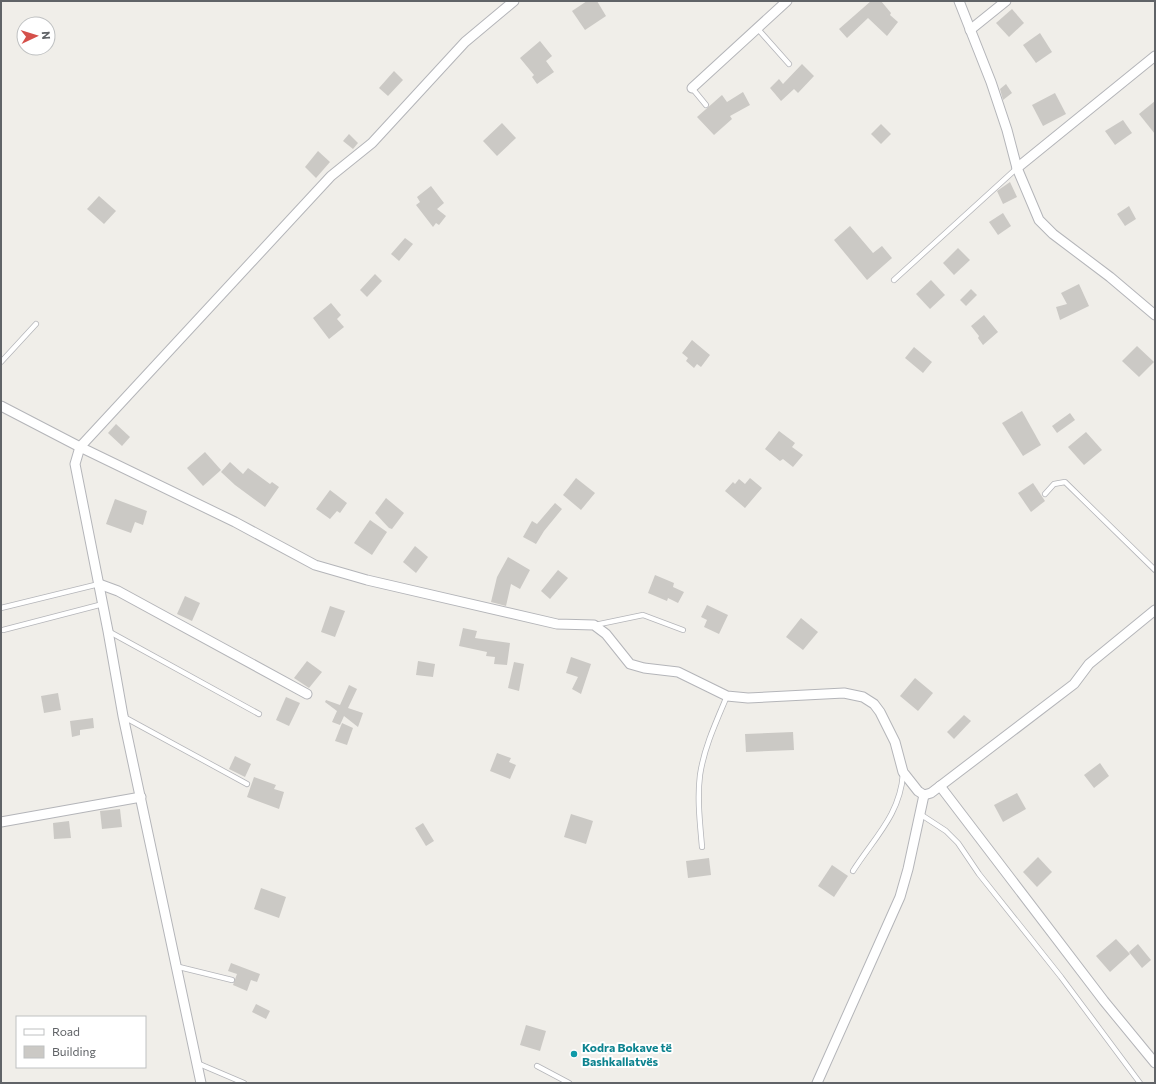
<svg xmlns="http://www.w3.org/2000/svg" width="1156" height="1084" font-family="Commissioner,sans-serif">
	<style>
		.building { fill: #cbc9c5 }
		.lines { fill: none; stroke-linecap: round; stroke-linejoin: round }
		.service-casing { stroke: #b4b5b9; stroke-width: 6 }
		.minor-casing { stroke: #b4b5b9; stroke-width: 11 }
		.service { stroke: #fff; stroke-width: 4.5 }
		.minor { stroke: #fff; stroke-width: 9 }
		.culture-dot { fill: #0f9aa8; stroke: #fff; stroke-width: 1.5 }
		.labels { text-anchor: middle; dominant-baseline: central; stroke-width: 4; stroke-linejoin: round; paint-order: stroke }
		.culture-label { font-size: 12px; font-weight: bold; fill: #0d838f; stroke: #fff; text-anchor: start }
	</style>
	<rect width="100%" height="100%" fill="#f0eee9"/>
	<g class="building">
		<polygon points="587,1 597,1 606,16 585,30 572,11"/>
		<polygon points="871,1 881,1 891,13 890,15 898,22 887,36 868,18 847,38 839,29"/>
		<polygon points="1012,9 1024,23 1009,37 996,23"/>
		<polygon points="1040,33 1052,52 1036,63 1023,45"/>
		<polygon points="540,41 552,56 546,61 554,72 537,84 532,77 534,75 520,58"/>
		<polygon points="802,64 814,76 798,93 794,89 781,101 770,88 779,79 783,84"/>
		<polygon points="394,71 403,80 388,96 379,88"/>
		<polygon points="1006,84 1012,93 1003,100 1000,89"/>
		<polygon points="743,92 750,105 730,116 732,119 714,135 697,117 722,95 727,102"/>
		<polygon points="1055,93 1066,114 1043,126 1032,105"/>
		<polygon points="1155,101 1155,134 1139,114"/>
		<polygon points="1123,120 1132,133 1115,145 1105,131"/>
		<polygon points="502,123 516,138 497,156 483,141"/>
		<polygon points="881,124 891,134 881,144 871,134"/>
		<polygon points="349,134 358,143 353,149 343,141"/>
		<polygon points="318,151 330,162 316,178 305,167"/>
		<polygon points="1010,182 1017,197 1003,204 997,191"/>
		<polygon points="431,186 444,203 437,209 446,216 439,225 436,223 433,227 416,205 420,202 417,197"/>
		<polygon points="99,196 116,211 104,224 87,209"/>
		<polygon points="1129,206 1136,219 1125,226 1117,214"/>
		<polygon points="1003,213 1011,226 998,235 989,222"/>
		<polygon points="850,226 873,253 882,246 892,258 867,280 834,240"/>
		<polygon points="405,238 413,244 399,261 391,254"/>
		<polygon points="958,248 970,260 954,275 943,263"/>
		<polygon points="375,274 382,281 367,297 360,290"/>
		<polygon points="931,280 945,295 930,309 916,294"/>
		<polygon points="1079,284 1089,306 1060,320 1056,307 1067,304 1061,293"/>
		<polygon points="971,289 977,295 966,306 960,300"/>
		<polygon points="331,303 341,315 337,319 344,327 329,339 313,318"/>
		<polygon points="984,315 998,332 983,345 978,338 979,336 971,326"/>
		<polygon points="692,340 710,355 701,367 697,364 694,368 686,361 688,358 682,353"/>
		<polygon points="1137,346 1154,362 1139,377 1122,361"/>
		<polygon points="914,347 932,362 923,373 905,358"/>
		<polygon points="1022,411 1041,445 1023,456 1002,423"/>
		<polygon points="1070,413 1075,420 1057,433 1052,426"/>
		<polygon points="116,424 130,437 122,446 108,433"/>
		<polygon points="779,431 795,443 792,447 803,455 793,467 783,459 780,461 765,449"/>
		<polygon points="1086,432 1102,450 1084,465 1068,447"/>
		<polygon points="205,452 221,470 203,486 187,468"/>
		<polygon points="230,462 243,474 248,468 270,484 272,482 279,487 265,507 235,485 221,472"/>
		<polygon points="576,478 595,493 581,510 563,495"/>
		<polygon points="750,478 762,488 745,508 725,491 733,482 735,484 739,479 745,484"/>
		<polygon points="1033,483 1045,501 1031,512 1018,493"/>
		<polygon points="330,490 347,503 340,513 337,511 330,519 316,509"/>
		<polygon points="386,498 404,513 392,529 389,528 375,513"/>
		<polygon points="115,499 147,511 143,525 135,522 131,533 106,524"/>
		<polygon points="555,503 562,509 544,531 536,544 523,537 532,521 537,524"/>
		<polygon points="370,520 387,532 372,555 354,543"/>
		<polygon points="415,546 428,557 416,573 403,562"/>
		<polygon points="508,557 530,570 520,589 511,584 506,606 491,602 497,577"/>
		<polygon points="558,570 568,578 550,599 541,591"/>
		<polygon points="655,575 674,583 673,587 684,592 678,603 668,598 667,601 648,593"/>
		<polygon points="185,596 200,603 192,621 177,614"/>
		<polygon points="707,605 728,615 719,634 704,627 707,620 701,617"/>
		<polygon points="330,606 345,611 335,637 321,632"/>
		<polygon points="801,618 818,632 803,650 786,637"/>
		<polygon points="463,628 477,631 475,638 510,643 507,665 494,664 495,657 486,656 487,652 459,646"/>
		<polygon points="571,657 591,664 581,694 572,689 578,677 566,673"/>
		<polygon points="307,661 322,672 309,688 294,678"/>
		<polygon points="418,661 435,664 433,677 416,675"/>
		<polygon points="514,662 524,664 519,691 508,688"/>
		<polygon points="915,678 933,693 918,711 900,696"/>
		<polygon points="349,685 357,689 348,708 363,713 358,727 344,716 340,725 332,722 337,711 325,702 326,700 340,705"/>
		<polygon points="58,693 61,710 44,713 41,696"/>
		<polygon points="286,697 300,703 289,726 276,720"/>
		<polygon points="964,715 971,721 954,739 947,732"/>
		<polygon points="93,718 94,728 80,730 80,735 72,737 70,721"/>
		<polygon points="342,723 353,728 347,745 335,741"/>
		<polygon points="793,732 794,750 746,752 745,734"/>
		<polygon points="497,753 511,758 509,762 516,765 510,779 490,771"/>
		<polygon points="235,756 251,764 245,777 229,769"/>
		<polygon points="1100,763 1109,776 1094,788 1084,775"/>
		<polygon points="254,777 276,785 274,789 284,792 279,809 247,797"/>
		<polygon points="1017,793 1026,809 1003,822 994,805"/>
		<polygon points="120,809 122,827 102,829 100,811"/>
		<polygon points="571,814 593,821 586,844 564,837"/>
		<polygon points="69,821 71,838 54,839 53,823"/>
		<polygon points="423,823 434,841 426,846 415,828"/>
		<polygon points="1038,857 1052,872 1037,887 1023,872"/>
		<polygon points="709,858 711,875 688,878 686,861"/>
		<polygon points="832,865 848,876 834,897 818,886"/>
		<polygon points="261,888 286,897 279,918 254,909"/>
		<polygon points="1116,939 1130,954 1110,972 1096,956"/>
		<polygon points="1138,944 1151,960 1142,968 1129,952"/>
		<polygon points="231,963 260,974 257,982 251,980 247,991 233,985 237,974 228,971"/>
		<polygon points="256,1004 270,1011 266,1019 252,1012"/>
		<polygon points="526,1025 546,1031 540,1051 520,1045"/>
	</g>
	<g class="lines">
		<g class="service-casing">
			<g id="service">
				<polyline points="757,28 789,64"/>
				<polyline points="692,88 706,105"/>
				<polyline points="894,280 1017,168"/>
				<polyline points="1,362 36,324"/>
				<polyline points="1045,494 1054,484 1065,482 1155,570"/>
				<polyline points="1,608 99,584"/>
				<polyline points="595,625 643,615 683,630"/>
				<polyline points="3,630 103,604"/>
				<polyline points="108,631 259,714"/>
				<polyline points="124,717 247,784"/>
				<polyline points="920,814 946,831 958,843 979,874 1061,977 1140,1083"/>
				<path d="M702,847C700,823 697,799 700,775C704,748 716,722 727,696"/>
				<path d="M853,871C874,838 900,815 903,774"/>
				<polyline points="175,966 232,980"/>
				<polyline points="197,1063 244,1083"/>
				<polyline points="537,1066 569,1083"/>
			</g>
		</g>
		<g class="minor-casing">
			<g id="minor">
				<polyline points="959,1 991,82 1007,130 1017,168 1039,220 1053,234 1110,277 1155,315"/>
				<polyline points="970,30 1006,1"/>
				<polyline points="692,88 787,1"/>
				<polyline points="1017,168 1155,56"/>
				<polyline points="1,406 80,447 235,522 315,565 367,580 557,624 594,625 606,634 630,664 644,668 678,672 727,696 748,698 844,693 863,697 874,704 880,712 895,742 903,772 918,791 924,795 931,793 1074,684 1089,664 1155,610"/>
				<polyline points="99,584 118,591 307,694"/>
				<polyline points="940,786 1104,1001 1155,1063"/>
				<polyline points="1,822 141,797"/>
				<polyline points="201,1083 123,716 108,631 75,464 80,447 331,176 372,143 465,42 514,1"/>
				<polyline points="817,1083 900,897 908,869 924,795"/>
			</g>
		</g>
		<use href="#service" class="service"/>
		<use href="#minor" class="minor"/>
	</g>
	<circle class="culture-dot" cx="574" cy="1054" r="4"/>
	<g class="labels">
		<g class="culture-label">
			<text x="582" y="1047">Kodra Bokave të<tspan x="582" dy="14">Bashkallatvës</tspan></text>
		</g>
	</g>
	<rect width="1156" height="1084" fill="none" stroke="#606367" stroke-width="4"/>
	<rect x="16" y="1016" width="130" height="52" fill="#ffffff" stroke="#bfc1c2"/>
	<rect x="24" y="1029" width="20" height="6" fill="#ffffff" stroke="#bfc1c2"/>
	<text x="52" y="1036" font-size="12" fill="#606367">Road</text>
	<rect x="24" y="1046" width="20" height="12" fill="#cbc9c5" stroke="#bfc1c2"/>
	<text x="52" y="1056" font-size="12" fill="#606367">Building</text>
	<g transform="translate(36 36) rotate(86)"><circle r="19" fill="#ffffff" stroke="#bfc1c2"/>
	<path d="M0-3L7 15L0 10L-7 15Z" fill="#d5504a"/>
	<text y="-6" font-size="11" font-weight="bold" text-anchor="middle" fill="#606367">N</text>
	</g>
</svg>
